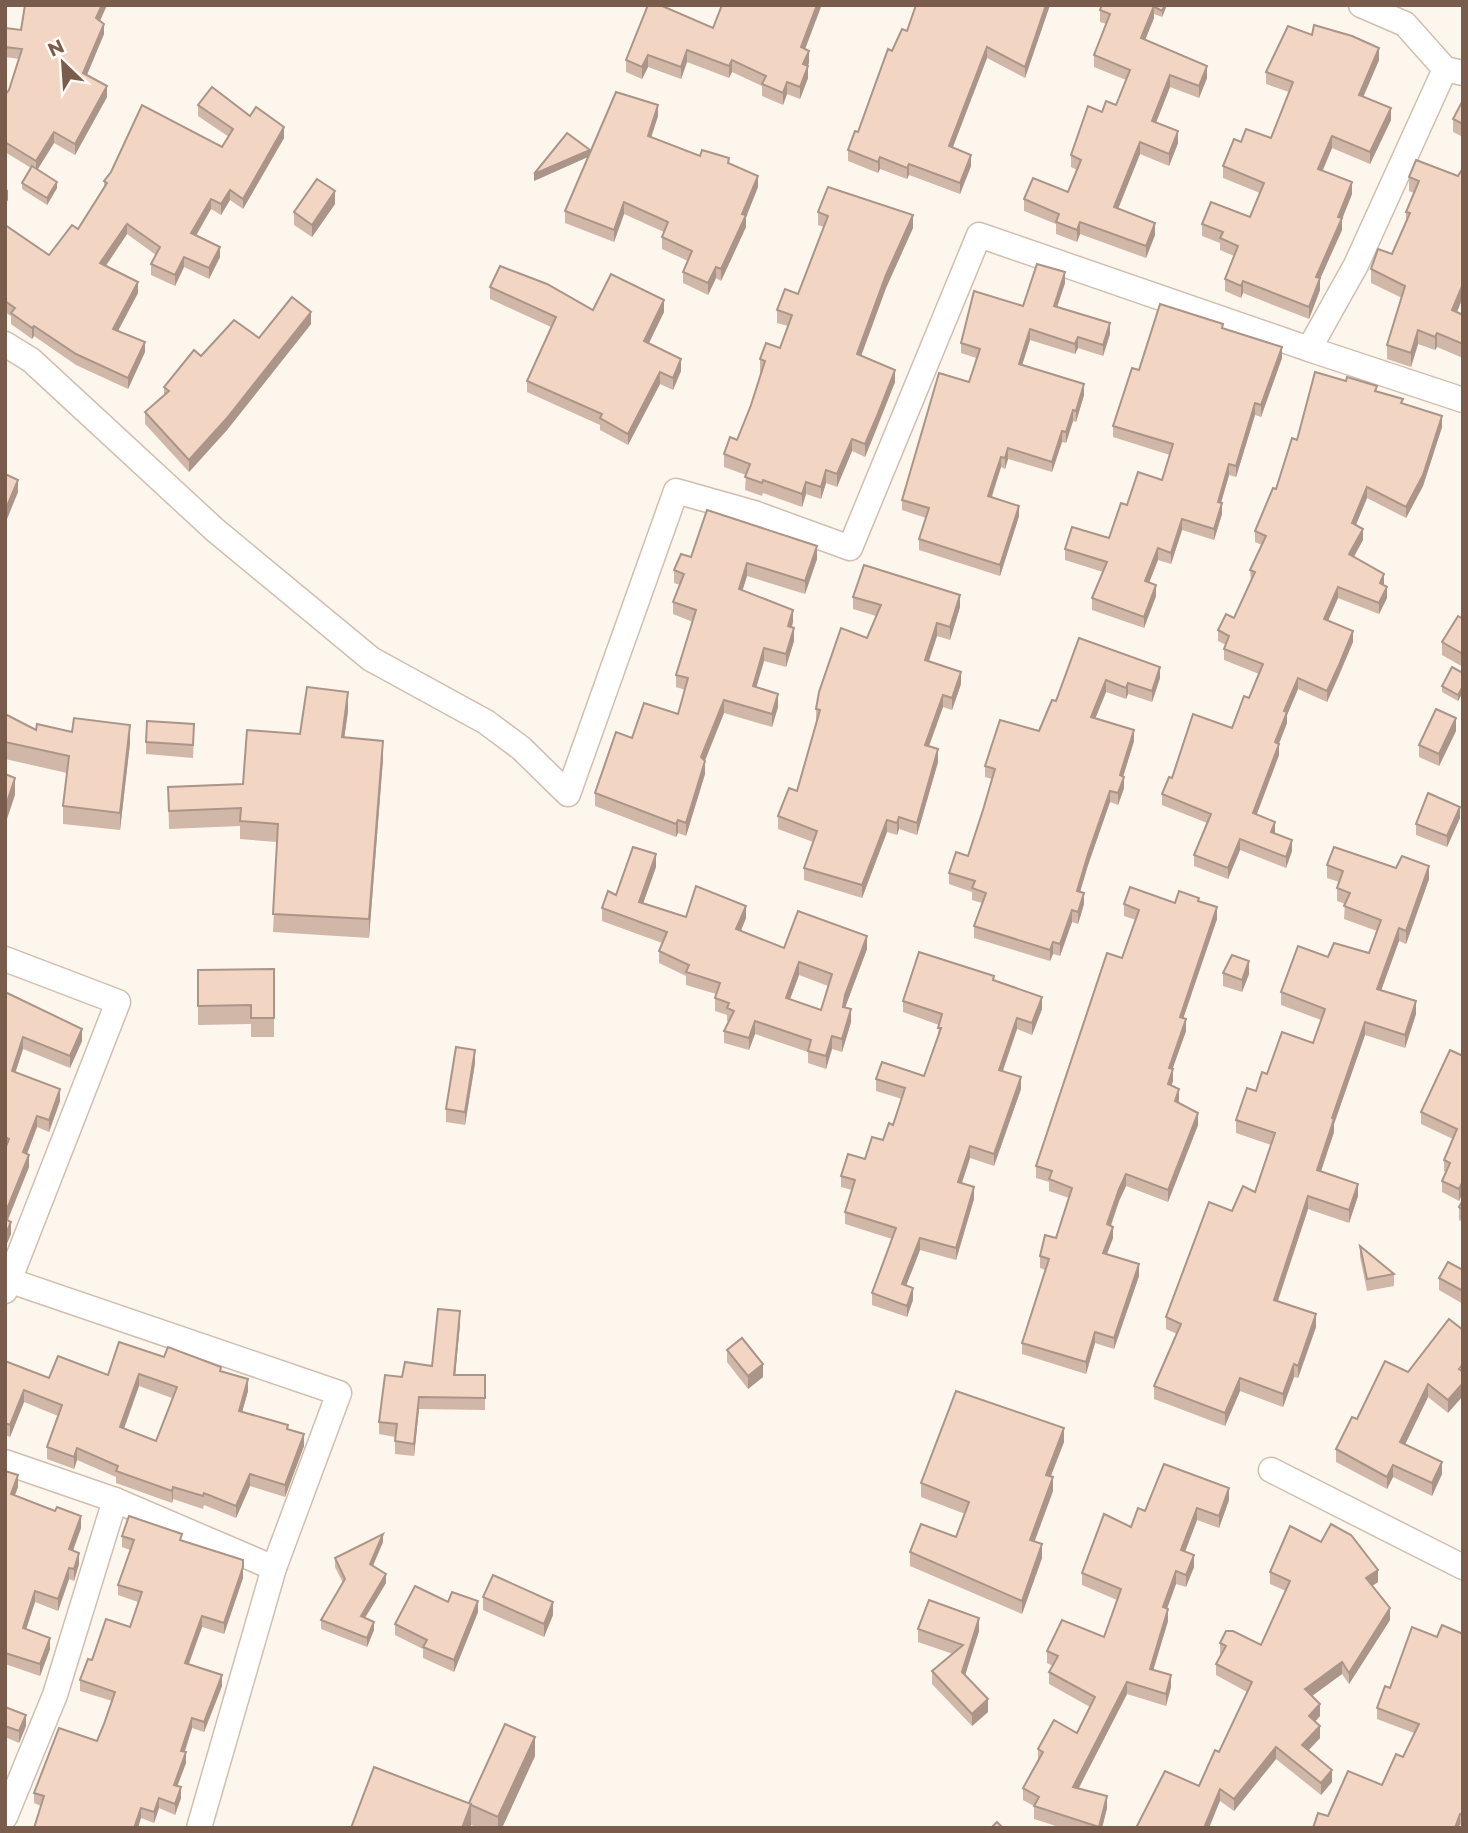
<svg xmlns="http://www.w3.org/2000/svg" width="1468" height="1833" font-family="Montserrat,sans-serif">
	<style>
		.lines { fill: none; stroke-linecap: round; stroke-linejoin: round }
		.minor-casing { stroke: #d1beb0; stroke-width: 27 }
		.minor { stroke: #fff; stroke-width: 24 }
		.wall { fill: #d1b7a8; fill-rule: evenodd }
		.shaded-wall { fill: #aa9588 }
		.building { fill: #f3d5c3; stroke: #aa9588; stroke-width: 2; fill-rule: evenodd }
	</style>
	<rect width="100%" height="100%" fill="#fdf6ec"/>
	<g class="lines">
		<g class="minor-casing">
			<g id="minor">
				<polyline points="1361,5 1405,24 1445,69 1463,73"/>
				<polyline points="5,344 31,360 215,530 371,659 486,722 521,748 568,794 676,491 754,513 850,548 979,235 1309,349 1356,265 1445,69"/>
				<polyline points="1309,349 1463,400"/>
				<polyline points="5,959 118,1002 5,1291"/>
				<polyline points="5,1279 339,1393 274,1568 199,1828"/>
				<polyline points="5,1462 115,1500 274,1568"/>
				<polyline points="1271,1470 1463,1567"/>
				<polyline points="5,1817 55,1695 115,1500"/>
			</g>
		</g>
		<use href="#minor" class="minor"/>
	</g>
	<g class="wall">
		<polygon points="25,5 107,5 100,21 104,34 87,75 107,97 75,155 54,143 37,170 57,188 47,205 22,189 22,183 31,168 5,152 5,95 9,90 19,59 5,57 5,28 21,30"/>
		<polygon points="821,5 804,49 809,63 807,65 808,78 800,99 787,94 783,105 762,96 762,86 732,72 729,78 687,62 681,79 648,67 642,79 626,72 626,60 713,28"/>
		<polygon points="1050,5 1025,78 987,58 953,147 971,166 960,194 909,175 907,179 880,169 878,173 848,161 848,150 858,132 892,51 907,31"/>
		<polygon points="1167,5 1162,17 1154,14 1154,18 1145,40 1207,78 1199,98 1170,87 1156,122 1178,143 1169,166 1140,154 1118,209 1155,235 1146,258 1080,234 1077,242 1056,234 1056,224 1024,211 1024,199 1068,192 1077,170 1071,167 1071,155 1102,112 1116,105 1126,80 1094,67 1094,55 1106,24 1100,22 1100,10"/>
		<polygon points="1379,60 1363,97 1391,120 1370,164 1332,148 1323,170 1352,194 1342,219 1342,230 1320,279 1320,290 1309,319 1243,293 1241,298 1225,291 1225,279 1234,256 1220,250 1220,243 1202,236 1202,224 1250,217 1260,193 1223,178 1223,166 1241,142 1271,138 1289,92 1266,84 1266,72"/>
		<polygon points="1463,100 1463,137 1453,132 1453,119"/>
		<polygon points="198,105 250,116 284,138 243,209 230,200 221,215 211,209 196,236 220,257 209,279 184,267 175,286 151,275 151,264 156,255 127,234 106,266 138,293 118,331 145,352 128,389 76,365 34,336 32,339 11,324 11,316 5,312 5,225 49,255 78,229 104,187 104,181 222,147 229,137 198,116"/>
		<polygon points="658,116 651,137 700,156 729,164 758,187 746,217 746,227 721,281 716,278 708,295 683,283 683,272 688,261 662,249 662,237 664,232 624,214 614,242 565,223 565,211 588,157 534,181"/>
		<polygon points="1463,168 1463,297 1457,312 1463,315 1463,358 1437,347 1435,350 1418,344 1411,367 1387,359 1387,345 1402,298 1371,283 1371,269 1392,254 1406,222 1406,212 1414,193 1409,191 1409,177 1458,176"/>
		<polygon points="335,204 312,237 294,225 294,212"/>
		<polygon points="818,212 913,228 886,288 861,356 895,382 877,428 865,457 852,451 837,487 826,483 821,499 806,494 802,507 763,493 762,496 745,490 746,475 724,467 724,454 737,440 751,405 761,373 760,372 760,359 780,348 788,326 777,323 777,310 798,294 824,227 818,225"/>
		<polygon points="1065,283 1057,307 1110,334 1103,356 1078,348 1075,354 1030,340 1022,365 1084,395 1076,422 1073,421 1066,443 1062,442 1052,472 1008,459 1005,469 1001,467 992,497 1019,516 1000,576 919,550 919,539 926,518 902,510 902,500 969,382 976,358 961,353 961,343 1023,306"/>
		<polygon points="490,287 593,310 664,312 649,343 681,371 673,390 660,384 628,445 600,430 600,425 527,392 527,381 551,327 490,299"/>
		<polygon points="311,324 227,430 189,472 145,424 145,412 164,395 164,387 201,356"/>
		<polygon points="1223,329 1282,358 1261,417 1255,415 1236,477 1229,475 1221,503 1222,514 1214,540 1182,530 1171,564 1158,560 1149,583 1156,596 1144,628 1092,610 1092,598 1103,572 1065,560 1065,549 1109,538 1127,505 1162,480 1170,455 1113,437 1113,426 1139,370"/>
		<polygon points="1377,391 1403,404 1442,427 1423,486 1406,518 1367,498 1356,525 1363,540 1354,557 1384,585 1387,598 1379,614 1338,598 1328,621 1353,642 1339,676 1327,702 1298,689 1287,715 1287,723 1279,744 1279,755 1257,814 1292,851 1286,868 1240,850 1228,879 1194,866 1194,855 1207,823 1162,805 1162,794 1172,778 1232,728 1249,698 1259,674 1224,660 1224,649 1226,645 1218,641 1218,630 1234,618 1251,581 1250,570 1262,545 1255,542 1255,531 1276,489 1297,440"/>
		<polygon points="691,557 817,559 805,594 747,576 742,590 793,622 792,627 794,641 786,667 764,661 756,687 778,707 772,727 724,713 705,761 705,774 686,836 678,833 676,837 595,806 595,793 632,738 678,714 685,690 676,687 676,675 693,622 673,614 673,602 680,585 674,583 674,570"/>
		<polygon points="853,597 960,607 950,640 937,636 929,661 961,684 952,710 943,707 929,746 938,762 917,835 899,829 897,835 887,832 862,898 804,880 804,868 813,842 778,829 778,816 797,791 817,721 816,721 816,709 867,638 876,616 853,609"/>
		<polygon points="1463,619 1463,667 1442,655 1442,642"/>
		<polygon points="1079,638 1160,678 1152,702 1128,694 1126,699 1106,692 1095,719 1134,741 1123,776 1124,788 1118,805 1110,802 1088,865 1080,892 1084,904 1078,924 1072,922 1060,956 1053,954 1050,961 974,938 974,926 982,903 972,900 972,892 949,884 949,873 968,856 983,810 992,779 985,777 985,766 1039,731 1056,701"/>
		<polygon points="1463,673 1463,692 1458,701 1442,692 1442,686"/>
		<polygon points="348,711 344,737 383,759 369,938 273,932 277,842 240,839 240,826 169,829 168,787 243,784 300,734"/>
		<polygon points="5,714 36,730 72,732 130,743 120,830 63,824 63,806 67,773 5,759"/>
		<polygon points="1456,731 1439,766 1419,757 1419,745"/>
		<polygon points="194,737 193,758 146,754 146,742"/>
		<polygon points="1460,818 1447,847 1416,835 1416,824"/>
		<polygon points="1327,865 1429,879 1406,944 1399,941 1381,990 1416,1014 1405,1048 1365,1035 1334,1124 1334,1132 1321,1171 1358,1196 1349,1223 1308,1209 1278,1301 1316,1327 1298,1378 1294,1377 1283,1407 1240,1391 1225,1426 1154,1399 1154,1386 1177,1334 1166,1329 1166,1317 1232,1211 1255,1192 1271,1145 1236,1133 1236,1120 1267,1074 1313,1043 1321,1020 1281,1005 1281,992 1328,957 1369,953 1377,931 1344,919 1345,904 1337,901 1337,888 1339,882 1327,878"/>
		<path d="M656,867L643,903L686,917L746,918L741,931L784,948L867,949L845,1007L851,1022L842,1052L832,1049L826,1069L808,1063V1052L755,1034L749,1050L724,1043V1031L729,1022L727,1021V1015L715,1011V998L716,994L686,985V976L659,963V951L662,943L602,921V908L616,895ZM799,975L828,986L821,1010L790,999Z"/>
		<polygon points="1199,901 1217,919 1183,1018 1186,1031 1172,1069 1173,1081 1171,1086 1179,1100 1178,1103 1198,1125 1168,1202 1126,1186 1119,1201 1111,1226 1113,1238 1107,1254 1139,1276 1114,1349 1095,1343 1086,1374 1022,1354 1022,1343 1045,1270 1040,1268 1040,1256 1056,1238 1069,1198 1049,1191 1049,1182 1036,1178 1036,1166 1122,958 1136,920 1124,916 1124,904 1175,903"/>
		<polygon points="274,969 274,1037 251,1037 251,1024 198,1025 198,970"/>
		<polygon points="1223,973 1249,974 1242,992 1223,986"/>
		<polygon points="994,981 1042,1009 1032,1035 1017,1029 1003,1071 1021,1089 994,1166 970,1158 962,1183 974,1199 956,1260 920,1250 906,1286 913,1300 907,1317 872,1305 872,1293 892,1239 845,1224 845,1212 852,1190 841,1187 841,1176 865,1159 883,1140 893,1125 902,1099 876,1091 876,1079 924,1076 938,1036 939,1025 903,1012 903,1001"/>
		<polygon points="5,992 82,1041 70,1068 23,1049 15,1072 60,1101 49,1132 37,1127 27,1154 29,1167 8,1220 11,1234 5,1248"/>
		<polygon points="1463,1056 1463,1192 1459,1201 1442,1192 1442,1181 1446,1172 1444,1171 1444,1160 1453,1139 1421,1124 1421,1112"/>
		<polygon points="475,1063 465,1125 446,1122 446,1109"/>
		<polygon points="1463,1200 1463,1222 1459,1220 1459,1207"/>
		<polygon points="1360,1246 1394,1274 1394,1286 1367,1291 1360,1257"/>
		<polygon points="1463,1270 1463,1304 1439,1290 1439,1278"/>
		<polygon points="1449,1319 1448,1413 1428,1397 1405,1444 1442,1474 1432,1496 1393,1477 1387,1489 1336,1462 1336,1449 1357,1419 1408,1372"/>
		<polygon points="460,1324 455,1375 485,1375 485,1410 419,1409 414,1456 395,1454 395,1437 379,1434 379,1422 402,1377 432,1366"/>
		<polygon points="727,1350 763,1377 748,1389 727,1362"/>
		<path d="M164,1357L221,1372L248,1391L242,1412L288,1429L304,1446L285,1497L250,1486L236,1518L204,1505L203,1509L173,1499L172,1503L116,1483V1477L77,1460L74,1469L47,1459V1447L58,1416L24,1402L10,1437L5,1435V1361L49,1378L108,1375ZM139,1386L172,1398L156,1441L124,1429Z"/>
		<polygon points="1064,1442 1051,1476 1053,1491 1034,1542 1042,1558 1022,1614 910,1566 910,1552 956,1537 965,1514 921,1497 921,1483"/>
		<polygon points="5,1471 18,1487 15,1495 81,1528 73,1551 79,1564 74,1581 69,1579 58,1611 35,1602 26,1629 50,1649 40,1676 5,1664"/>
		<polygon points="1229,1500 1219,1528 1197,1520 1185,1552 1194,1567 1186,1587 1176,1584 1167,1609 1168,1621 1153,1670 1171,1687 1166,1706 1127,1694 1079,1788 1107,1808 1102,1828 1062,1828 1034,1819 1034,1806 1023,1800 1023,1788 1038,1761 1038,1749 1077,1733 1090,1707 1049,1684 1049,1672 1053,1666 1047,1663 1047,1651 1104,1637 1117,1600 1082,1585 1082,1573 1131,1527 1145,1511"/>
		<polygon points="122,1536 182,1540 243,1578 224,1634 202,1627 189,1664 222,1686 204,1732 192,1728 185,1752 186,1763 177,1786 181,1798 175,1815 159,1808 154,1823 141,1818 41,1806 34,1803 34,1793 97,1741 112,1701 80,1691 80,1680 92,1660 130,1627 138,1602 118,1595 118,1585 130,1550 122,1547"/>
		<polygon points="383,1542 373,1566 386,1583 365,1618 374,1630 367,1647 321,1629 321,1620 343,1583 335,1567 335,1558"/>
		<polygon points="1270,1572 1378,1582 1372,1586 1390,1620 1349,1684 1342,1674 1312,1696 1320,1716 1315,1722 1320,1738 1308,1751 1332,1782 1321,1795 1276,1759 1234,1811 1199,1786 1219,1752 1247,1692 1216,1675 1216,1664 1221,1656 1220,1655 1220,1643 1261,1645 1286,1591 1270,1584"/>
		<polygon points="483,1597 553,1615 544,1637 483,1610"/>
		<polygon points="448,1602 478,1612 454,1672 423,1658 423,1649 395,1635 395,1624"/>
		<polygon points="918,1629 979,1631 965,1675 988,1712 972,1726 932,1684 932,1671 953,1654 918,1642"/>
		<polygon points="1463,1634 1463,1825 1328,1816 1382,1785 1403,1757 1414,1733 1377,1719 1377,1708 1390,1688 1437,1637"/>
		<polygon points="5,1707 26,1726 19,1743 5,1737"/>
		<polygon points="535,1756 502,1828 479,1828 471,1825 469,1803"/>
	</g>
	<g class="shaded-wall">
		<polygon points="102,5 107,5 96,29 96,18"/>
		<polygon points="817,5 821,5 821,7 801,60 801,47"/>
		<polygon points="1046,5 1050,5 1025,78 1025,67"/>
		<polygon points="1165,5 1167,5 1162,17 1162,11"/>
		<polygon points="1154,6 1154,18 1141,50 1141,38"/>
		<polygon points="104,24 104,34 83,84 83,73"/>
		<polygon points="987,47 987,58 949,157 949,146"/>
		<polygon points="1379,48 1379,60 1359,107 1359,95"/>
		<polygon points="687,50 687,62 681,79 681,67"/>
		<polygon points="809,51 809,63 803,76 803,64"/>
		<polygon points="648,55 648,67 642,79 642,67"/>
		<polygon points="732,60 732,72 729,78 729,66"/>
		<polygon points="808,66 808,78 800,99 800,87"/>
		<polygon points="1207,66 1207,78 1199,98 1199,86"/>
		<polygon points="1170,75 1170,87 1152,133 1152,121"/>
		<polygon points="787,82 787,94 783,105 783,93"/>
		<polygon points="107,86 107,97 75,155 75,144"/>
		<polygon points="658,105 658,116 648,147 648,136"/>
		<polygon points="1391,108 1391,120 1370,164 1370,152"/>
		<polygon points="284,127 284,138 243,209 243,199"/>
		<polygon points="1178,131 1178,143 1169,166 1169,154"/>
		<polygon points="54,132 54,143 36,172 36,161"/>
		<polygon points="1332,136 1332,148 1318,181 1318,169"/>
		<polygon points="1140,142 1140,154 1114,219 1114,207"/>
		<polygon points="590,150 590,156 534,181 534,174"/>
		<polygon points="971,155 971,166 960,194 960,183"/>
		<polygon points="880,157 880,169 878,173 878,162"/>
		<polygon points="909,164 909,175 907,179 907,168"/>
		<polygon points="758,176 758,187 746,217 746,227 721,281 721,269"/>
		<polygon points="57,182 57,188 47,205 47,198"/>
		<polygon points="1352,182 1352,194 1342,219 1342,230 1320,279 1320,290 1309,319 1309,307 1316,277"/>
		<polygon points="8,189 8,200 5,205 5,194"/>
		<polygon points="230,190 230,200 221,215 221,204"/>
		<polygon points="335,191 335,204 312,237 312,225"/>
		<polygon points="211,199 211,209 191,244 191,233"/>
		<polygon points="624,202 624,214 614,242 614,230"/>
		<polygon points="913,215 913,228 886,288 857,367 857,354 886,275"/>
		<polygon points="1080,222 1080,234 1077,242 1077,230"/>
		<polygon points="1155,223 1155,235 1146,258 1146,246"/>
		<polygon points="127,224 127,234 100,274 100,263"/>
		<polygon points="220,247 220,257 209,279 209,268"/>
		<polygon points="184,257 184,267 175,286 175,275"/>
		<polygon points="716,267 716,278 708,295 708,283"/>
		<polygon points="1065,272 1065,283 1054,316 1054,306"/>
		<polygon points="1243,281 1243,293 1241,298 1241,286"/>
		<polygon points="138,282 138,293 113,340 113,329"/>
		<polygon points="1463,284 1463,297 1452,324 1452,310"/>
		<polygon points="664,300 664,312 644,353 644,341"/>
		<polygon points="311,312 311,324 227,430 189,472 189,460"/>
		<polygon points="1110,323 1110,334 1103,356 1103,345"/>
		<polygon points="34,326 34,336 32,339 32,328"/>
		<polygon points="1030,329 1030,340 1019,375 1019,364"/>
		<polygon points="1418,330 1418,344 1411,367 1411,353"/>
		<polygon points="1437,333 1437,347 1435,350 1435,337"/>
		<polygon points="1078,337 1078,348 1075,354 1075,344"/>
		<polygon points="145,342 145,352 128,389 128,378"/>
		<polygon points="1282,347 1282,358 1261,417 1261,405"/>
		<polygon points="681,359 681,371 673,390 673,378"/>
		<polygon points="895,370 895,382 865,457 865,444"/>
		<polygon points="660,372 660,384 628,445 628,434"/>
		<polygon points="1084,384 1084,395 1076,422 1076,411"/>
		<polygon points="1255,403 1255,415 1236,477 1236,466"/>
		<polygon points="1073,410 1073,421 1066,443 1066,432"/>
		<polygon points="1442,416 1442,427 1423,486 1406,518 1406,507"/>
		<polygon points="1062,431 1062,442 1052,472 1052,462"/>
		<polygon points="852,439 852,451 837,487 837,474"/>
		<polygon points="1008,448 1008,459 1005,469 1005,458"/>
		<polygon points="1001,457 1001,467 988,507 988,496"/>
		<polygon points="1229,464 1229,475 1218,513 1218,502"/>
		<polygon points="826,470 826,483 821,499 821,487"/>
		<polygon points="18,480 18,492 5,524 5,511"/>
		<polygon points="806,482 806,494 802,507 802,494"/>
		<polygon points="1367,487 1367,498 1352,534 1352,523"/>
		<polygon points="1222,503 1222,514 1214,540 1214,529"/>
		<polygon points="1019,506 1019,516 1000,576 1000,565"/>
		<polygon points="1182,519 1182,530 1171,564 1171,553"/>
		<polygon points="1363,529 1363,540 1349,565 1349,554"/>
		<polygon points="817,546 817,559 805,594 805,581"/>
		<polygon points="1158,548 1158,560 1145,593 1145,581"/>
		<polygon points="747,563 747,576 739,602 739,589"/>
		<polygon points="1384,574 1384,585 1380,583"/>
		<polygon points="1156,585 1156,596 1144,628 1144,617"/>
		<polygon points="1338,587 1338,598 1324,630 1324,619"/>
		<polygon points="1387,587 1387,598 1379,614 1379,603"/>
		<polygon points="960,595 960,607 950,640 950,627"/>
		<polygon points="793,610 793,622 788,639 788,626"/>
		<polygon points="937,623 937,636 925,672 925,660"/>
		<polygon points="794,628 794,641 786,667 786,654"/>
		<polygon points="1353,631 1353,642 1327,702 1327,691"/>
		<polygon points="764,648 764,661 753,699 753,686"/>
		<polygon points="1160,667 1160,678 1152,702 1152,691"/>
		<polygon points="961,672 961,684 952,710 952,698"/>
		<polygon points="1298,678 1298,689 1287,715 1287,723 1275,753 1275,742 1284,711"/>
		<polygon points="1106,680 1106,692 1091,729 1091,717"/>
		<polygon points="1128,683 1128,694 1126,699 1126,688"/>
		<polygon points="1463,686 1463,692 1458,701 1458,695"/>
		<polygon points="348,692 348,711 342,755 342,737"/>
		<polygon points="778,694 778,707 772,727 772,714"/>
		<polygon points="943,695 943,707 925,757 925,745"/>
		<polygon points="724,700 724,713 701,770 701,757"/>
		<polygon points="1456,718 1456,731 1439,766 1439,754"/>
		<polygon points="130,725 130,743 120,830 120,813"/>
		<polygon points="1134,730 1134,741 1120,787 1120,775"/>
		<polygon points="383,741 383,759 369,938 369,919"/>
		<polygon points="1279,744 1279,755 1253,824 1253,813"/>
		<polygon points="938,749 938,762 917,835 917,823"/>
		<polygon points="705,761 705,774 686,836 686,823"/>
		<polygon points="1124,777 1124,788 1118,805 1118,793"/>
		<polygon points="15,778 15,795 5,825 5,808"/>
		<polygon points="1110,791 1110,802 1088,865 1077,902 1077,891 1088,854"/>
		<polygon points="1460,807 1460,818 1447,847 1447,836"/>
		<polygon points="899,817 899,829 897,835 897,823"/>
		<polygon points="678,820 678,833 676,837 676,824"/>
		<polygon points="887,820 887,832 862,898 862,885"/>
		<polygon points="1275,822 1275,833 1271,843 1271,832"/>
		<polygon points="1240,839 1240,850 1228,879 1228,868"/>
		<polygon points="1292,840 1292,851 1286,868 1286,857"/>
		<polygon points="656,854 656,867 639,915 639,902"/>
		<polygon points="1429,866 1429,879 1406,944 1406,931"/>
		<polygon points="1084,893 1084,904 1078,924 1078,912"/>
		<polygon points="746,906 746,918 736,942 736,929"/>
		<polygon points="1217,907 1217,919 1180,1028 1180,1017"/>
		<polygon points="1072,910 1072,922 1060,956 1060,944"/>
		<polygon points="1399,928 1399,941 1377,1002 1377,989"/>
		<polygon points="867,936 867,949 845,1008 843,1007 845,995"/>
		<polygon points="1053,942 1053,954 1050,961 1050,950"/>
		<polygon points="1249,961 1249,974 1242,992 1242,980"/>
		<polygon points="799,962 799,975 786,1010 786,998"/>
		<polygon points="1042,997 1042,1009 1032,1035 1032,1023"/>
		<polygon points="1416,1001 1416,1014 1405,1048 1405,1035"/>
		<polygon points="851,1009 851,1022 842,1052 842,1039"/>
		<polygon points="1017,1018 1017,1029 999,1081 999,1070"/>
		<polygon points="1186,1019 1186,1031 1169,1079 1169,1068"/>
		<polygon points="755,1021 755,1034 749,1050 749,1038"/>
		<polygon points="1365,1022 1365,1035 1334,1124 1334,1132 1317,1183 1317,1170 1332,1118"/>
		<polygon points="82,1029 82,1041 70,1068 70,1056"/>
		<polygon points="832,1036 832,1049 826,1069 826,1056"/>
		<polygon points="23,1037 23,1049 12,1083 12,1071"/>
		<polygon points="475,1050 475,1063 465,1125 465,1112"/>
		<polygon points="1173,1069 1173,1081 1168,1096 1168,1084"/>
		<polygon points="1021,1077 1021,1089 994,1166 994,1154"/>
		<polygon points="60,1089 60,1101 49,1132 49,1120"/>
		<polygon points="1179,1089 1179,1100 1175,1113 1175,1101"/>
		<polygon points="1198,1113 1198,1125 1168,1202 1168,1190"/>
		<polygon points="37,1116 37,1127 23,1164 23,1152"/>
		<polygon points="970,1146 970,1158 958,1194 958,1182"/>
		<polygon points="29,1155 29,1167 5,1226 5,1214"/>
		<polygon points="1126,1174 1126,1186 1119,1201 1107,1236 1107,1224 1119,1189"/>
		<polygon points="1463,1181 1463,1192 1459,1201 1459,1189"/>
		<polygon points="1358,1184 1358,1196 1349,1223 1349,1210"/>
		<polygon points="974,1187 974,1199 956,1260 956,1248"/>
		<polygon points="1308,1196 1308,1209 1274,1312 1274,1300"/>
		<polygon points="11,1222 11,1234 5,1248 5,1236"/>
		<polygon points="1113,1227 1113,1238 1103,1264 1103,1253"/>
		<polygon points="920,1238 920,1250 902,1296 902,1284"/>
		<polygon points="1139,1264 1139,1276 1114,1349 1114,1338"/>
		<polygon points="913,1288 913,1300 907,1317 907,1306"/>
		<polygon points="460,1311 460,1324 454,1388 454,1375"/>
		<polygon points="1316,1314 1316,1327 1298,1378 1298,1366"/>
		<polygon points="1095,1332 1095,1343 1086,1374 1086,1362"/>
		<polygon points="763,1364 763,1377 748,1389 748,1376"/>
		<polygon points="1294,1364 1294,1377 1283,1407 1283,1394"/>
		<polygon points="139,1374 139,1386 120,1439 120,1427"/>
		<polygon points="1240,1378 1240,1391 1225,1426 1225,1413"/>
		<polygon points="248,1379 248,1391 239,1423 239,1411"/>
		<polygon points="1463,1383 1463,1396 1448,1413 1448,1400"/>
		<polygon points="1428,1384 1428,1397 1400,1455 1400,1442"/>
		<polygon points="24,1390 24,1402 10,1437 10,1425"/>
		<polygon points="419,1397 419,1409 414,1456 414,1444"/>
		<polygon points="1064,1428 1064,1442 1046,1488 1046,1475"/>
		<polygon points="304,1434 304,1446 285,1497 285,1485"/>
		<polygon points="77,1448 77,1460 74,1469 74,1457"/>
		<polygon points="1442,1462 1442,1474 1432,1496 1432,1483"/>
		<polygon points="1393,1465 1393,1477 1387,1489 1387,1477"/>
		<polygon points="250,1474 250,1486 236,1518 236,1506"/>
		<polygon points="18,1475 18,1487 11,1505 11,1494"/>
		<polygon points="1053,1477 1053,1491 1030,1554 1030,1540"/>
		<polygon points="173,1487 173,1499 172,1503 172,1491"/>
		<polygon points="1229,1488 1229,1500 1219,1528 1219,1516"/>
		<polygon points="1197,1508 1197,1520 1181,1562 1181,1550"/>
		<polygon points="81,1516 81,1528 69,1561 69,1549"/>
		<polygon points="383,1534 383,1542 370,1572 370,1564"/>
		<polygon points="1042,1544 1042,1558 1022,1614 1022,1601"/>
		<polygon points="79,1553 79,1564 74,1581 74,1569"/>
		<polygon points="1194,1555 1194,1567 1186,1587 1186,1575"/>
		<polygon points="243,1567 243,1578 224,1634 224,1623"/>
		<polygon points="69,1568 69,1579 58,1611 58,1599"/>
		<polygon points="1378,1570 1378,1582 1366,1590 1366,1578"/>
		<polygon points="1176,1571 1176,1584 1163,1619 1163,1607"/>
		<polygon points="386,1574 386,1583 361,1624 361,1616"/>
		<polygon points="35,1591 35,1602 23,1639 23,1628"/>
		<polygon points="478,1601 478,1612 454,1672 454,1660"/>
		<polygon points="553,1602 553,1615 544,1637 544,1624"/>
		<polygon points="1390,1608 1390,1620 1349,1684 1349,1673"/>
		<polygon points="1168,1609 1168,1621 1150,1681 1150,1669"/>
		<polygon points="202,1616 202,1627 185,1674 185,1663"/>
		<polygon points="979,1618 979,1631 962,1685 962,1672"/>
		<polygon points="374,1622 374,1630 367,1647 367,1638"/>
		<polygon points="50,1638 50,1649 40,1676 40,1664"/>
		<polygon points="1342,1662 1342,1674 1305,1701 1305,1689"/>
		<polygon points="222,1675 222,1686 204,1732 204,1722"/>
		<polygon points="1171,1675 1171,1687 1166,1706 1166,1694"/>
		<polygon points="1127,1682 1127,1694 1073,1799 1073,1787"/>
		<polygon points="988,1699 988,1712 972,1726 972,1714"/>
		<polygon points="1320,1704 1320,1716 1309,1728 1309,1716"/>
		<polygon points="26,1715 26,1726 19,1743 19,1731"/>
		<polygon points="192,1718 192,1728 181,1762 181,1751"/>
		<polygon points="1320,1726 1320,1738 1302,1757 1302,1745"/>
		<polygon points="535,1737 535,1756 502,1828 498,1828 498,1817"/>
		<polygon points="1276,1747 1276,1759 1234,1811 1234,1799"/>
		<polygon points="186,1752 186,1763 174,1795 174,1785"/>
		<polygon points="1332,1770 1332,1782 1321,1795 1321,1783"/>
		<polygon points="181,1787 181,1798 175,1815 175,1804"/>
		<polygon points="1220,1789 1220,1801 1209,1828 1204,1828"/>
		<polygon points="1107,1796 1107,1808 1102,1828 1099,1828"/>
		<polygon points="159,1798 159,1808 154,1823 154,1812"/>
		<polygon points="471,1804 471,1827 462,1828"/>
		<polygon points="141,1808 141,1818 138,1828 134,1828"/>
		<polygon points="1460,1814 1460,1824 1459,1828 1455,1828"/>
	</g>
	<g class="building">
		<polygon points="25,5 102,5 96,18 104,24 83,73 107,86 75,144 54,132 36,161 5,142 5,95 9,90 22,49 5,47 5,28 21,30"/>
		<polygon points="648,5 660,5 713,28 722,5 817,5 801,47 809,51 803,64 808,66 800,87 787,82 783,93 762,84 766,76 732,60 729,66 687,50 681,67 648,55 642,67 626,60"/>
		<polygon points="916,5 1046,5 1025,67 987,47 949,146 971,155 960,183 909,164 907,168 880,157 878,162 848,150 855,131 858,132 888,49 892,51 902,29 907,31"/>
		<polygon points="1102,5 1151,5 1154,6 1141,38 1207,66 1199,86 1170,75 1152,121 1178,131 1169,154 1140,142 1114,207 1155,223 1146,246 1080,222 1077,230 1056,222 1059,214 1024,199 1033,178 1068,192 1081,160 1071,155 1088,106 1102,112 1106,101 1116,105 1130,70 1094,55 1110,14 1100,10"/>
		<polygon points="1151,5 1165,5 1162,11"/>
		<polygon points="1314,25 1352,36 1379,48 1359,95 1391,108 1370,152 1332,136 1318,169 1352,182 1338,217 1342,218 1316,277 1320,278 1309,307 1243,281 1241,286 1225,279 1238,246 1220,238 1223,232 1202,224 1211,202 1250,217 1264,183 1223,166 1234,139 1241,142 1246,129 1271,138 1293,82 1266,72 1288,26 1312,35"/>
		<polygon points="212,87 250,116 256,107 284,127 243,199 230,190 221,204 211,199 191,233 220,247 209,268 184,257 175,275 151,264 160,247 127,224 100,263 138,282 113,329 145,342 128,378 76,354 34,326 32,328 11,313 15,308 5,301 5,225 49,255 72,225 78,229 107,183 104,181 111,172 142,105 222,147 233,129 198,105"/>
		<polygon points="616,92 658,105 648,136 700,156 702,150 729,158 728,163 758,176 742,214 746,215 721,269 716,267 708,283 683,272 692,251 662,237 668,222 624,202 614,230 565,211"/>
		<polygon points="1463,100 1463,124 1453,119"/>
		<polygon points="567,133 590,150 534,174"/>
		<polygon points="1416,160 1458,176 1463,168 1463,284 1452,310 1463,315 1463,344 1437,333 1435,337 1418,330 1411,353 1387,345 1405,286 1371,269 1378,249 1392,254 1410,213 1406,212 1419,181 1409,177"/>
		<polygon points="32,166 57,182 47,198 22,183"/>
		<polygon points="317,179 335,191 312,225 294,212"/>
		<polygon points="828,187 913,215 886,275 857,354 895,370 877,416 865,444 852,439 837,474 826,470 821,487 806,482 802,494 763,480 762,483 745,477 750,464 724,454 730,437 737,440 751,405 765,361 760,359 766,343 780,348 792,315 777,310 785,289 798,294 828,216 818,212"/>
		<polygon points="1037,264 1065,272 1054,306 1110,323 1103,345 1078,337 1075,344 1030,329 1019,364 1084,384 1076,411 1073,410 1066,432 1062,431 1052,462 1008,448 1005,458 1001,457 988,496 1019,506 1000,565 919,539 929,508 902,500 939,373 969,382 980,349 961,343 974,291 1023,306"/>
		<polygon points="500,266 547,284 593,310 611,274 664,300 644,341 681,359 673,378 660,372 628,434 600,418 602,414 527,381 556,317 490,287"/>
		<polygon points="292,297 311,312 227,418 189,460 145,412 169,391 164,387 194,350 201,356 234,320 259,338"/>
		<polygon points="1160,304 1223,324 1222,328 1282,347 1261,405 1255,403 1236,466 1229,464 1218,502 1222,503 1214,529 1182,519 1171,553 1158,548 1145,581 1156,585 1144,617 1092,598 1107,562 1065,549 1072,527 1109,538 1121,503 1127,505 1138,472 1162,480 1173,444 1113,426 1132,368 1139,370"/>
		<polygon points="1315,372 1346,381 1347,377 1377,386 1375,391 1403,399 1401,403 1442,416 1423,475 1406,507 1367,487 1352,523 1363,529 1349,554 1384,574 1380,583 1387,587 1379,603 1338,587 1324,619 1353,631 1339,665 1327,691 1298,678 1284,711 1287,712 1275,742 1279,744 1253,813 1275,822 1271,832 1292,840 1286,857 1240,839 1228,868 1194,855 1211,814 1162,794 1169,777 1172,778 1193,714 1232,728 1244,696 1249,698 1263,664 1224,649 1229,636 1218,630 1226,614 1234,618 1255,572 1250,570 1266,536 1255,531 1273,488 1276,489 1292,438 1297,440"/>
		<polygon points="5,474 18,480 5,511"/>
		<polygon points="707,510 817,546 805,581 747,563 739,589 793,610 788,626 794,628 786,654 764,648 753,686 778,694 772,714 724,700 701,757 705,761 686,823 678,820 676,824 595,793 616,732 632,738 644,703 678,714 688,678 676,675 696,610 673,602 684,574 674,570 681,554 691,557"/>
		<polygon points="864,565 960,595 950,627 937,623 925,660 961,672 952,698 943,695 925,745 938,749 917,823 899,817 897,823 887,820 862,885 804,868 817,831 778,816 789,788 797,791 820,710 816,709 819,692 841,628 867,638 881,605 853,597"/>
		<polygon points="1458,616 1463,619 1463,654 1442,642"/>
		<polygon points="1079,638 1160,667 1152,691 1128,683 1126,688 1106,680 1091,717 1134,730 1120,775 1124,777 1118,793 1110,791 1088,854 1077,891 1084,893 1078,912 1072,910 1060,944 1053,942 1050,950 974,926 986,893 972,888 975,881 949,873 956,852 968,856 983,810 995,769 985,766 1000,720 1039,731 1052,700 1056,701"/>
		<polygon points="1452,667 1463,673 1463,686 1458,695 1442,686"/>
		<polygon points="307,687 348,692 342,737 383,741 369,919 273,914 278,824 240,821 241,808 169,811 168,787 243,784 247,730 300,734"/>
		<polygon points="1436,709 1456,718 1439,754 1419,745"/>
		<polygon points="5,714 36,730 37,724 72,732 74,718 130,725 120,813 63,806 69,756 5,742"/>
		<polygon points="147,721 194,724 193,745 146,742"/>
		<polygon points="5,774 15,778 5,808"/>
		<polygon points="1428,793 1460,807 1447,836 1416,824"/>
		<path d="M633,847L656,854L639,902L686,917L696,886L746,906L736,929L784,948L798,911L867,936L845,995L843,1007L851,1009L842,1039L832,1036L826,1056L808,1051L811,1040L755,1021L749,1038L724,1031L734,1011L727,1008L729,1003L715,998L720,983L686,972L689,965L659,951L667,932L602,908L608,891L616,895ZM799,962L832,974L821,1010L786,998Z"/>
		<polygon points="1334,847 1396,868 1402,856 1429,866 1406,931 1399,928 1377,989 1416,1001 1405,1035 1365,1022 1332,1118 1334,1119 1317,1170 1358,1184 1349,1210 1308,1196 1274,1300 1316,1314 1298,1366 1294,1364 1283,1394 1240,1378 1225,1413 1154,1386 1181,1324 1166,1317 1209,1202 1232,1211 1243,1186 1255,1192 1275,1133 1236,1120 1247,1088 1256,1091 1262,1072 1267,1074 1282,1032 1313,1043 1325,1009 1281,992 1298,946 1328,957 1334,943 1369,953 1381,920 1344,906 1350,893 1337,888 1343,871 1327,865"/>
		<polygon points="1130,887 1175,903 1179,891 1199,898 1198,901 1217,907 1180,1017 1186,1019 1169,1068 1173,1069 1168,1084 1179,1089 1175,1101 1198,1113 1168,1190 1126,1174 1119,1189 1107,1224 1113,1227 1103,1253 1139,1264 1114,1338 1095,1332 1086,1362 1022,1343 1049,1259 1040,1256 1045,1235 1056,1238 1072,1188 1049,1179 1052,1171 1036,1166 1107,953 1122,958 1139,910 1124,904"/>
		<polygon points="919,952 994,976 993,980 1042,997 1032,1023 1017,1018 999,1070 1021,1077 994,1154 970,1146 958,1182 974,1187 956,1248 920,1238 902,1284 913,1288 907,1306 872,1293 896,1228 845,1212 855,1180 841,1176 848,1154 865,1159 872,1137 883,1140 889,1123 893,1125 905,1088 876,1079 882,1062 924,1076 941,1028 938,1028 942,1014 903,1001"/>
		<polygon points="1232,955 1249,961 1242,980 1223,973"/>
		<polygon points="274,969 274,1018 251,1018 251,1005 198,1006 198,970"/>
		<polygon points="5,992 82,1029 70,1056 23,1037 12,1071 60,1089 49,1120 37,1116 23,1152 29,1155 5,1214 5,1149 9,1139 5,1137"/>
		<polygon points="456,1047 475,1050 465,1112 446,1109"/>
		<polygon points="1450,1050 1463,1056 1463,1181 1459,1189 1442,1181 1450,1163 1444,1160 1457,1129 1421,1112"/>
		<polygon points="1463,1200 1463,1210 1459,1207"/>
		<polygon points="5,1219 11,1222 5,1236"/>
		<polygon points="1360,1246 1394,1274 1367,1279"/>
		<polygon points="1448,1262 1463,1270 1463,1291 1439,1278"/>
		<polygon points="438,1309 460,1311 454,1375 485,1375 485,1398 419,1397 414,1444 395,1441 397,1424 379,1422 385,1375 402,1377 405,1362 432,1366"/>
		<polygon points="1449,1319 1463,1330 1463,1364 1459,1369 1463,1372 1463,1383 1448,1400 1428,1384 1400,1442 1442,1462 1432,1483 1393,1465 1387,1477 1336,1449 1352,1417 1357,1419 1385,1361 1408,1372"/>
		<polygon points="742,1338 763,1364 748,1376 727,1350"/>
		<path d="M119,1342L164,1357L168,1347L221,1367L220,1371L248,1379L239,1411L288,1425L287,1429L304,1434L285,1485L250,1474L236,1506L204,1493L203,1496L173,1487L172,1491L116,1471L118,1466L77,1448L74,1457L47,1447L62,1405L24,1390L10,1425L5,1423V1361L49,1378L58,1356L108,1375ZM139,1374L177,1387L156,1441L120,1427Z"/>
		<polygon points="956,1391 1064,1428 1046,1475 1053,1477 1030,1540 1042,1544 1022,1601 910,1552 921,1524 956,1537 969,1502 921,1483"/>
		<polygon points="1164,1464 1229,1488 1219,1516 1197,1508 1181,1550 1194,1555 1186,1575 1176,1571 1163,1607 1168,1609 1150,1669 1171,1675 1166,1694 1127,1682 1073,1787 1107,1796 1099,1827 1034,1806 1039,1797 1023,1788 1043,1752 1038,1749 1054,1720 1077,1733 1095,1697 1049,1672 1058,1656 1047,1651 1062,1620 1104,1637 1121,1589 1082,1573 1104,1514 1131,1527 1138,1508 1145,1511"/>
		<polygon points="5,1471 18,1475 11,1494 55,1511 57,1507 81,1516 69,1549 79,1553 74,1569 69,1568 58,1599 35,1591 23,1628 50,1638 40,1664 5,1653"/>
		<polygon points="129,1516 182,1534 180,1540 243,1560 243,1567 224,1623 202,1616 185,1663 222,1675 204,1722 192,1718 181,1751 186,1752 174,1785 181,1787 175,1804 159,1798 154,1812 141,1808 134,1828 34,1828 44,1796 34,1793 59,1728 97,1741 104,1724 115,1692 80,1680 88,1659 92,1660 106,1619 130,1627 142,1592 118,1585 134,1540 122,1536"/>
		<polygon points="1331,1524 1351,1535 1378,1570 1366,1578 1390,1608 1349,1673 1342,1662 1305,1689 1320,1704 1309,1716 1320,1726 1302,1745 1332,1770 1321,1783 1276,1747 1234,1799 1220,1789 1204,1828 1136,1828 1165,1771 1199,1786 1215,1750 1219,1752 1252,1682 1216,1664 1226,1646 1220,1643 1226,1631 1233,1631 1261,1645 1290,1581 1270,1572 1290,1526 1321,1542"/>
		<polygon points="383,1534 370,1564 386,1574 361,1616 374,1622 367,1638 321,1620 345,1579 335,1558"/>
		<polygon points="493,1575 553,1602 544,1624 483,1597"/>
		<polygon points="415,1586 448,1602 452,1592 478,1601 454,1660 423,1647 427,1640 395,1624"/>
		<polygon points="929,1600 979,1618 962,1672 988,1699 972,1714 932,1671 963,1645 918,1629"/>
		<polygon points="1442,1625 1463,1634 1463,1814 1460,1814 1455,1828 1313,1828 1318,1813 1328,1816 1348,1771 1382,1785 1396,1754 1403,1757 1419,1724 1377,1708 1385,1686 1390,1688 1412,1627 1437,1637"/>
		<polygon points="5,1707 26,1715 19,1731 5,1726"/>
		<polygon points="505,1724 535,1737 498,1817 471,1805 471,1804 469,1803"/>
		<polygon points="374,1767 471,1804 462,1828 351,1828"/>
		<polygon points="997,1822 1003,1828 991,1828"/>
	</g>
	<rect width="1468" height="1833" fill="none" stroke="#7a5c4d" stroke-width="14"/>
	<g transform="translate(63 63) rotate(335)" stroke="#fffaf3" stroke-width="5" paint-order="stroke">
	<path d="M0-5L12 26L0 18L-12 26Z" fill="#7a5c4d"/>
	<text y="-10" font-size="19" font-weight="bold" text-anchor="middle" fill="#7a5c4d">N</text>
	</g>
</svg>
